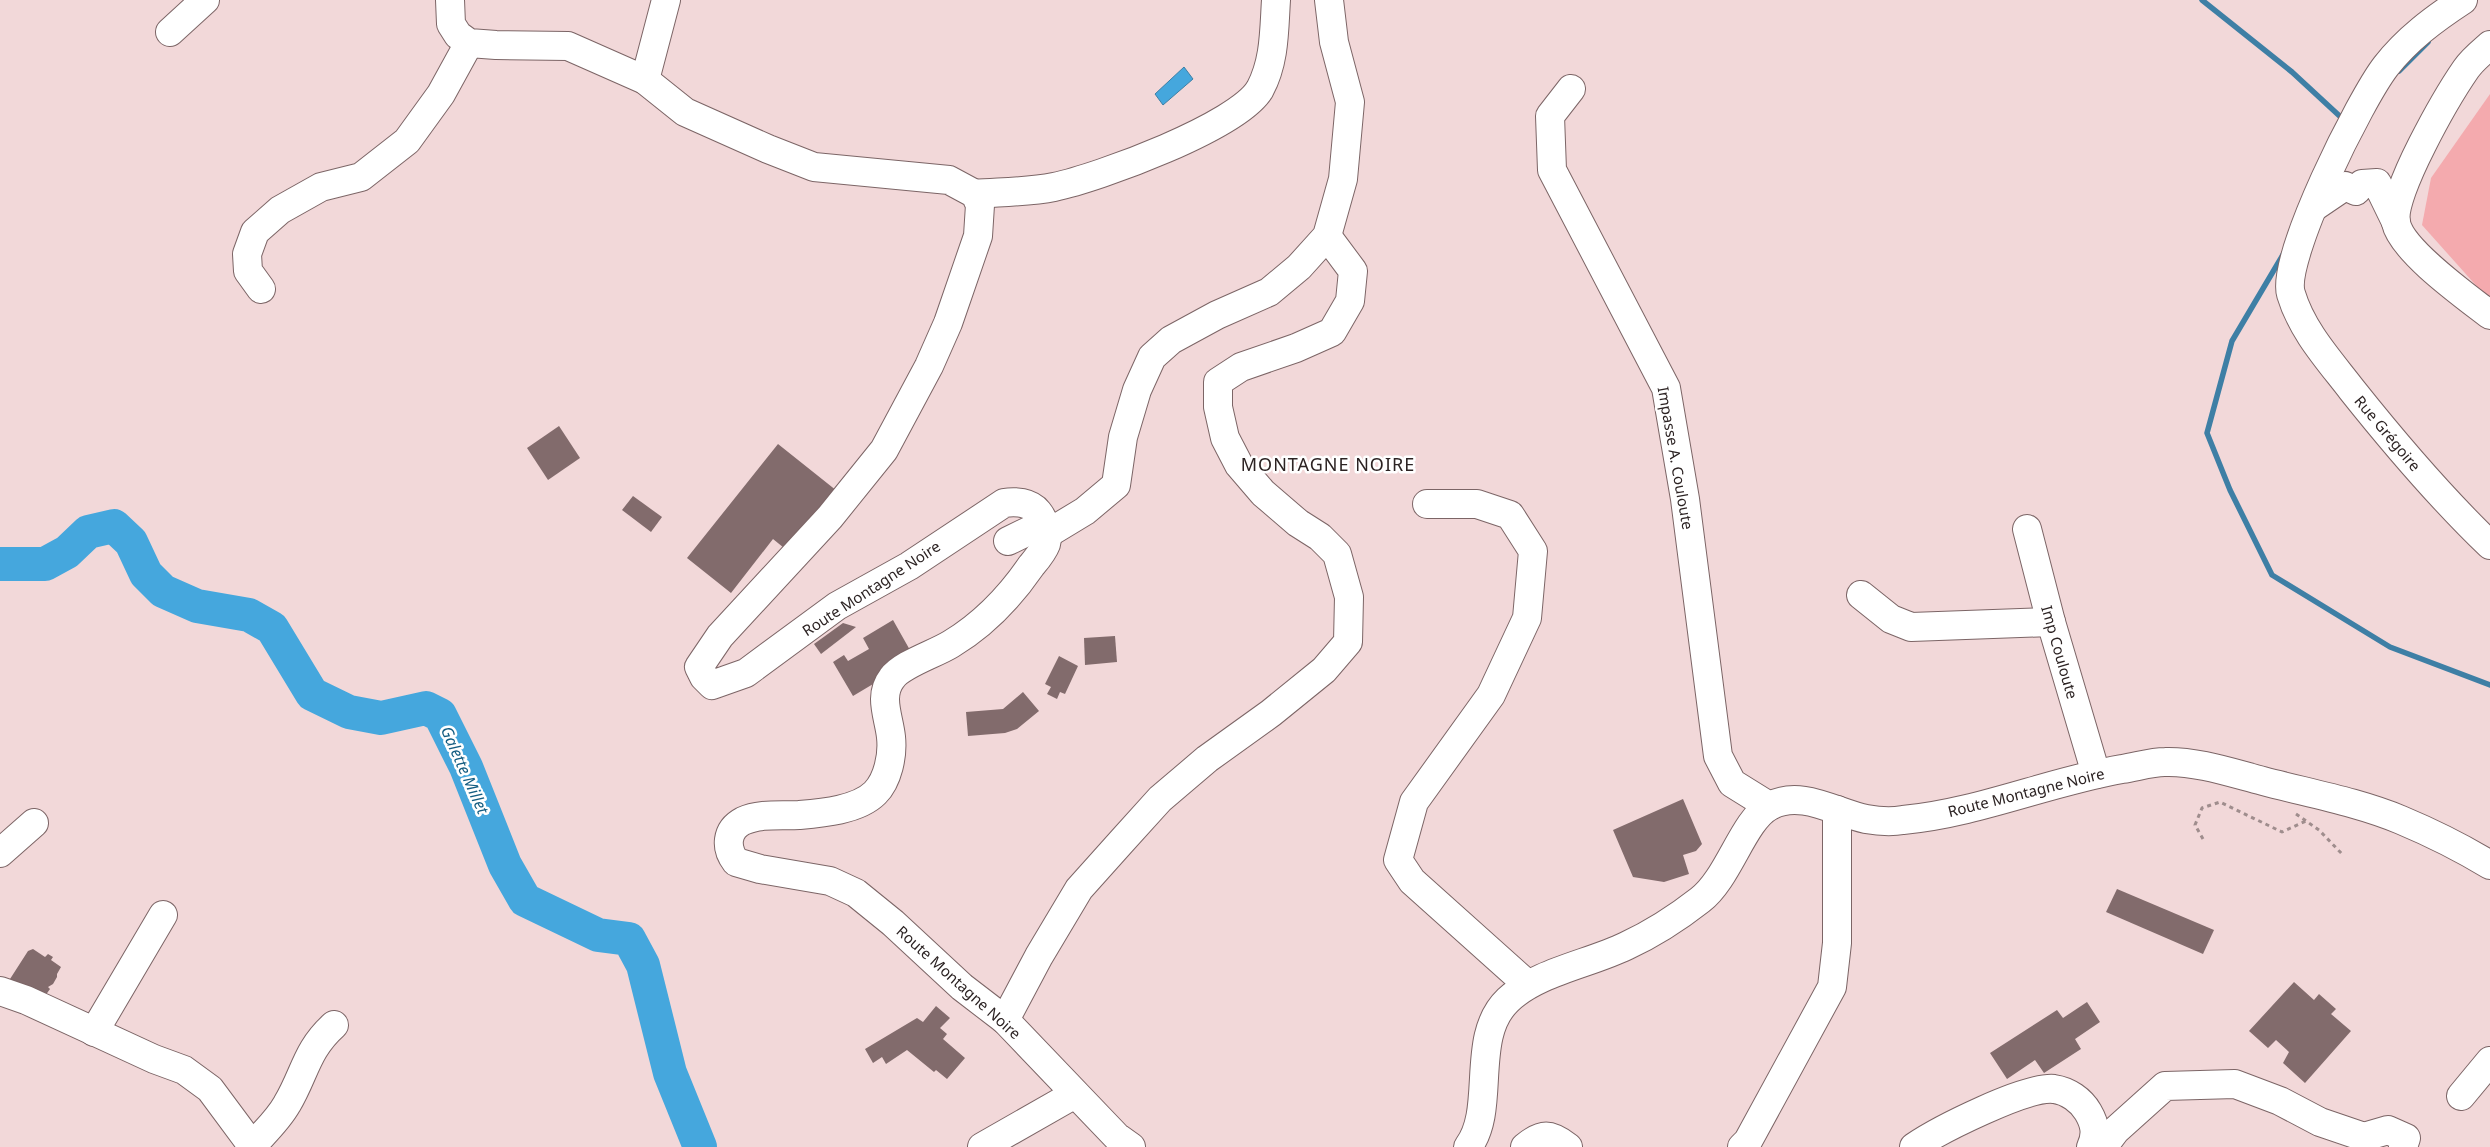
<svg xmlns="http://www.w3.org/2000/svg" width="2490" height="1147" font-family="'Noto Sans',sans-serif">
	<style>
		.green { fill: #f4aaae }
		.water { fill: #45a7dd; stroke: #3e7fa5 }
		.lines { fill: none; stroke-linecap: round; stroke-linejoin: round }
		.stream { stroke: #3e7fa5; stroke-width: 5.5 }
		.river { stroke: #45a7dd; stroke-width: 34 }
		.building { fill: #826b6c }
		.minor-casing { stroke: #7c6566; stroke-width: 30 }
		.major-casing { stroke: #7c6566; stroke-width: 30 }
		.path { stroke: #9f8d8d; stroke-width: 3; stroke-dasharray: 4 4; stroke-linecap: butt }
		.minor { stroke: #fff; stroke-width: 28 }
		.major { stroke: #fff; stroke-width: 28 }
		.labels { text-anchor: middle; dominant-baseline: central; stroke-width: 5; stroke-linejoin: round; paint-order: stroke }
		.street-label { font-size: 15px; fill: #2c2323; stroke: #fff }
		.water-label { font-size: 16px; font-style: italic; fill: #135c81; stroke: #fff }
		.quarter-label { font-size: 18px; letter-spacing: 1px; fill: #2c2323; stroke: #fff }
	</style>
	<rect width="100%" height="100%" fill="#f2d8d9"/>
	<polygon class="green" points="2490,94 2490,296 2481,291 2422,225 2431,178"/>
	<polygon class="water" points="1184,67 1193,79 1163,105 1155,94"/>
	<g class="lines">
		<g class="stream">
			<polyline points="2202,0 2292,72 2345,121"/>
			<polyline points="2399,71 2428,42"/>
			<polyline points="2284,253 2232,341 2207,433 2230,490 2272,575 2390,647 2490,685"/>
		</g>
		<polyline class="river" points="0,564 45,564 67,552 88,532 114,526 131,542 146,574 163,591 197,606 249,615 272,628 312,694 349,712 381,718 426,708 440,715 466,767 505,865 525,900 598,935 629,939 643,965 670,1073 700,1147"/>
	</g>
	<g class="building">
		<polygon points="559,426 580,458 548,480 527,448"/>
		<polygon points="778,444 837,491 789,552 773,539 731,593 687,558"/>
		<polygon points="633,496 662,517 651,532 622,510"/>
		<polygon points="893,620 915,659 853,696 833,662 844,655 848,661 869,649 863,638"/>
		<polygon points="843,623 856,627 821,654 814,644"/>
		<polygon points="1115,636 1117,662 1085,665 1084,638"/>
		<polygon points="1059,656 1078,666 1065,694 1060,692 1057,699 1047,694 1051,687 1045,684"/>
		<polygon points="1023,692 1039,711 1017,729 1005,733 968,736 966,712 1003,709"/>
		<polygon points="1683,799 1702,844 1696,851 1683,855 1689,874 1664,882 1633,877 1613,830"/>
		<polygon points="2117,889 2214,930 2203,954 2106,912"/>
		<polygon points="33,949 45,957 48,954 53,957 51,960 61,967 57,974 57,977 53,984 48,987 50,989 45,996 10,979 28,951"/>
		<polygon points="2294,982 2314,1000 2319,994 2336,1009 2331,1014 2351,1031 2305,1083 2283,1063 2289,1052 2276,1040 2268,1048 2249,1031"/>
		<polygon points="2087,1002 2100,1022 2075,1039 2081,1049 2044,1073 2035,1060 2007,1079 1990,1053 2057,1010 2063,1018"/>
		<polygon points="936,1006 950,1018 940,1028 947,1034 943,1039 965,1058 947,1079 936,1070 934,1072 907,1050 886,1064 882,1057 873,1063 865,1049 917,1018 923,1022"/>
	</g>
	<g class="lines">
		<g class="minor-casing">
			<g id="minor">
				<path d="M450,0L451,24L458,35L469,43L496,45L568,46L645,80L685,112L768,149L814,167L949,180L975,194L980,205L978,236L948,323L929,366L884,450L830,517L720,636L699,667L704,677L712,685L746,673L837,606L909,566L1004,503C1015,501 1030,502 1038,512C1045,521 1049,533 1046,544C1043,552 1036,560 1031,566C1009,598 984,624 951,644C935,654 902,664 892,678C878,696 889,717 891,737C893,755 888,780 875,793C858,810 822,813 799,815C782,816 760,813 743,821C726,830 725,848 736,862L760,869L830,881L856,893L893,923L962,987L1005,1020L1117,1137L1131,1147"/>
				<path d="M2463,0C2434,19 2407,39 2386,66C2361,98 2280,259 2291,294C2302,331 2329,360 2352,390C2395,444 2440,497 2490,545"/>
				<polyline points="170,32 205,0"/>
				<polyline points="645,80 666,0"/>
				<polyline points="1571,89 1550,116 1552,170 1666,388 1685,499 1718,756 1732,783 1769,806"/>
				<path d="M975,194C1001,192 1029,192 1054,187C1098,178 1239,126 1260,89C1275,61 1274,30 1276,0"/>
				<polyline points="2314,207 2345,186 2356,191 2362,184 2377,183 2396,222"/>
				<polyline points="261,289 248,271 247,254 255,232 280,210 321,187 361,177 407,141 441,94 469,43"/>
				<polyline points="1427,504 1477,504 1510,515 1533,551 1527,618 1491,695 1414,802 1398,860 1412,881 1527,984"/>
				<polyline points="2027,529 2051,622 2096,774"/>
				<polyline points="1047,534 1085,511 1116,485 1123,437 1137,390 1152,357 1171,340 1217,315 1269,292 1299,267 1327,236 1343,179 1350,102 1334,42 1329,0"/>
				<polyline points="1008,541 1045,523"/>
				<polyline points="1861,595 1891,619 1911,627 2051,622"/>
				<polyline points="0,853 34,823"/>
				<polyline points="0,991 26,1000 154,1059 184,1070 210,1089 253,1147"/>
				<polyline points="1005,1020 1039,956 1079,889 1122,841 1160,799 1207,759 1271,713 1324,670 1348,642 1349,597 1337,554 1320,537 1298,523 1263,493 1239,465 1225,438 1218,407 1218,382 1241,367 1296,348 1332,332 1350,301 1353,271 1327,236"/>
				<polyline points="94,1032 163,915"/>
				<polyline points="2461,1096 2490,1061"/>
				<path d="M252,1146C264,1133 278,1120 287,1104C305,1074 306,1050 334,1025"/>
				<polyline points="982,1147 1075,1094"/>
				<path d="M1468,1147C1497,1109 1469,1037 1508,1000C1537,972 1589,964 1626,946C1652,934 1677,918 1700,900C1729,878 1743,820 1770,806C1801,789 1836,813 1866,819C1877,821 1892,822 1903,820C1978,813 2048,782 2122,769C2136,767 2151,762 2165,762C2197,761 2232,773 2263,781C2308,793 2358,802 2401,820C2432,833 2462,848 2490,865"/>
				<path d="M1525,1147C1542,1133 1550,1133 1568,1147"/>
				<polyline points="1742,1147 1748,1141 1832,987 1837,943 1837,810"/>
				<path d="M1914,1147C1939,1130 2026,1086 2054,1089C2068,1091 2081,1100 2088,1112C2095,1124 2097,1134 2091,1147"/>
				<polyline points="2103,1147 2116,1130 2165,1086 2235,1084 2280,1101 2320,1122 2364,1137 2388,1130 2406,1138 2403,1147"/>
			</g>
		</g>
		<g class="major-casing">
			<path id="major" d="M2490,45C2482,52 2472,60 2466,69C2448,95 2390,194 2396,223C2402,251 2467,297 2490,315"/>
		</g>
		<g class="path">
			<polyline points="2296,814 2319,830 2343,855"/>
			<polyline points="2203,839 2195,825 2202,808 2220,802 2282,832 2306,821"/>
		</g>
		<use href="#minor" class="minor"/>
		<use href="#major" class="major"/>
	</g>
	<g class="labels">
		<g class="street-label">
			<text transform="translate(2388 433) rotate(50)">Rue Grégoire</text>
			<text transform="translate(1676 458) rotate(80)">Impasse A. Couloute</text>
			<text transform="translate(871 588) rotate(-33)">Route Montagne Noire</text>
			<text transform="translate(2060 652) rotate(74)">Imp Couloute</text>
			<text transform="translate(2026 792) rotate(-14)">Route Montagne Noire</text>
			<text transform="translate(959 982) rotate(42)">Route Montagne Noire</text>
		</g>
		<g class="water-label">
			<text transform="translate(465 770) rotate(66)">Galette Millet</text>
		</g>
		<g class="quarter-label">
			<text x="1328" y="464">MONTAGNE NOIRE</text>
		</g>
	</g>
</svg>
